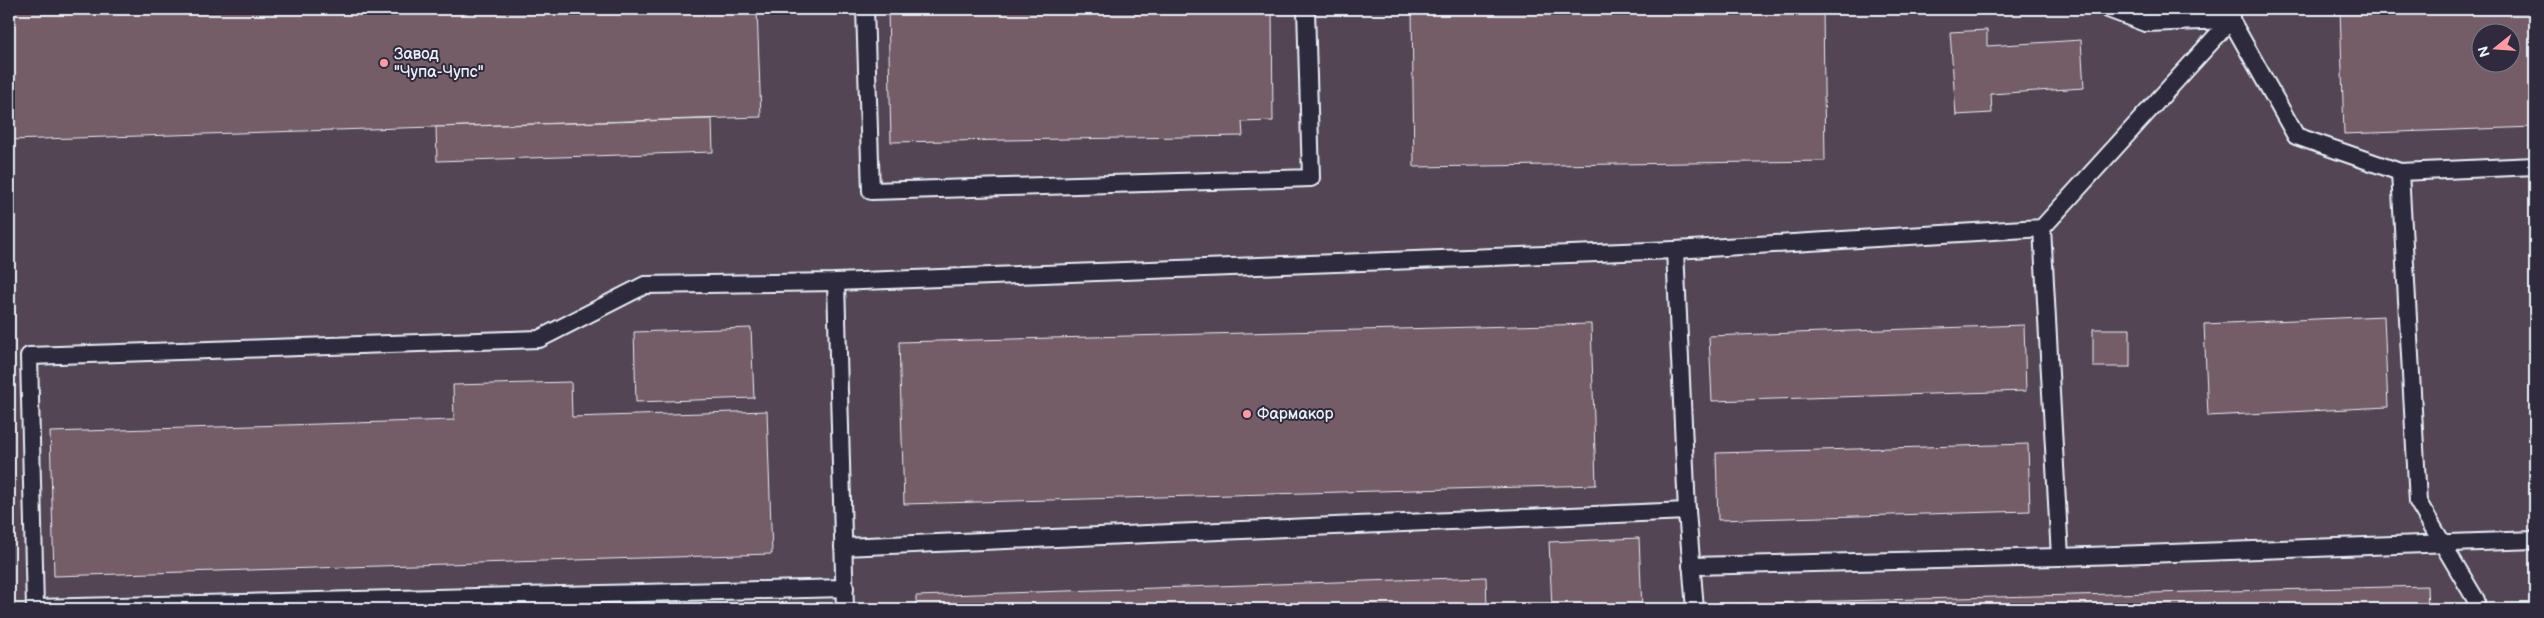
<svg xmlns="http://www.w3.org/2000/svg" width="2544" height="618" font-family="'Balsamiq Sans',sans-serif">
	<style>
		.built { fill: #534453; fill-rule: evenodd }
		.building { fill: #755d67; stroke: #e8f1f8; fill-rule: evenodd }
		.lines { fill: none; stroke-linecap: round; stroke-linejoin: round }
		.lane-casing { stroke: #e8f1f8; stroke-width: 20 }
		.lane { stroke: #2f2a3d; stroke-width: 16 }
		.poi-dot { fill: #ff9aa2; stroke: #2f2a3d; stroke-width: 2 }
		.labels { text-anchor: middle; dominant-baseline: central; stroke-width: 4; stroke-linejoin: round; paint-order: stroke }
		.poi-label { font-size: 16px; fill: #e8f1f8; stroke: #2f2a3d; text-anchor: start }
	</style>
	<rect width="100%" height="100%" fill="#44394a"/>
	<filter id="ink" filterUnits="userSpaceOnUse"><feTurbulence type="fractalNoise" baseFrequency=".02" numOctaves="2"/><feDisplacementMap in="SourceGraphic" scale="10" xChannelSelector="R" yChannelSelector="G"/><feConvolveMatrix kernelMatrix="1 2 1 2 8 2 1 2 1" color-interpolation-filters="sRGB"/></filter>
	<g filter="url(#ink)">
		<path class="built" d="M9,9H2535V609H9ZM2482,32H2512V62H2482Z"/>
		<g class="building">
			<polygon points="9,9 757,9 761,117 9,140"/>
			<polygon points="888,9 1272,9 1273,121 1242,122 1243,136 891,142"/>
			<polygon points="1412,9 1823,9 1825,161 1414,167"/>
			<path d="M2340,9H2535V127L2344,134ZM2482,32H2512V62H2482Z"/>
			<polygon points="1987,30 1987,46 2081,40 2084,88 1991,94 1992,113 1956,115 1950,32"/>
			<polygon points="712,119 713,152 437,161 436,127"/>
			<polygon points="2384,316 2388,407 2208,416 2204,324"/>
			<polygon points="1591,324 1596,485 904,504 899,342"/>
			<polygon points="2024,325 2026,391 1712,401 1709,336"/>
			<polygon points="751,328 754,398 636,402 634,332"/>
			<rect x="2093" y="329" width="37" height="38"/>
			<polygon points="571,382 572,417 767,411 772,554 54,576 50,432 454,420 453,385"/>
			<polygon points="2028,444 2030,511 1718,520 1716,453"/>
			<polygon points="1639,538 1642,609 1552,609 1549,542"/>
			<polygon points="1486,577 1487,609 916,609 916,596"/>
			<polygon points="2427,586 2428,609 1722,609 1722,604"/>
		</g>
		<g class="lines">
			<g class="lane-casing">
				<g id="lane">
					<polyline points="865,9 871,191 1311,178 1306,9"/>
					<polyline points="2108,9 2145,23 2231,20 2231,13"/>
					<polyline points="2400,172 2418,502 2476,600 2476,609"/>
					<polyline points="2042,228 2060,557"/>
					<polyline points="1675,250 1687,511 1695,609"/>
					<polyline points="836,282 845,609"/>
					<polyline points="843,547 1687,511"/>
					<polyline points="1691,566 2060,557 2535,540"/>
					<polyline points="845,588 35,608 29,356 539,339 645,285 836,282 1675,250 2042,228 2231,20 2296,136 2400,172 2535,166"/>
				</g>
			</g>
			<use href="#lane" class="lane"/>
		</g>
	</g>
	<g class="poi-dot">
		<circle cx="384" cy="63" r="5"/>
		<circle cx="1247" cy="414" r="5"/>
	</g>
	<g class="labels">
		<g class="poi-label">
			<text x="394" y="54">Завод<tspan x="394" dy="18">"Чупа-Чупс"</tspan></text>
			<text x="1257" y="414">Фармакор</text>
		</g>
	</g>
	<rect width="2544" height="618" fill="none" stroke="#2f2a3d" stroke-width="30"/>
	<rect x="15" y="15" width="2514" height="588" fill="none" stroke="#e8f1f8" stroke-width="2" filter="url(#ink)"/>
	<g transform="translate(2496 48) rotate(253)"><circle r="24" fill="#2f2a3d" stroke="#797a88"/>
	<path d="M0-4L9 19L0 12L-9 19Z" fill="#ff9aa2"/>
	<text y="-8" font-size="14" font-weight="bold" text-anchor="middle" fill="#e8f1f8">N</text>
	</g>
</svg>
